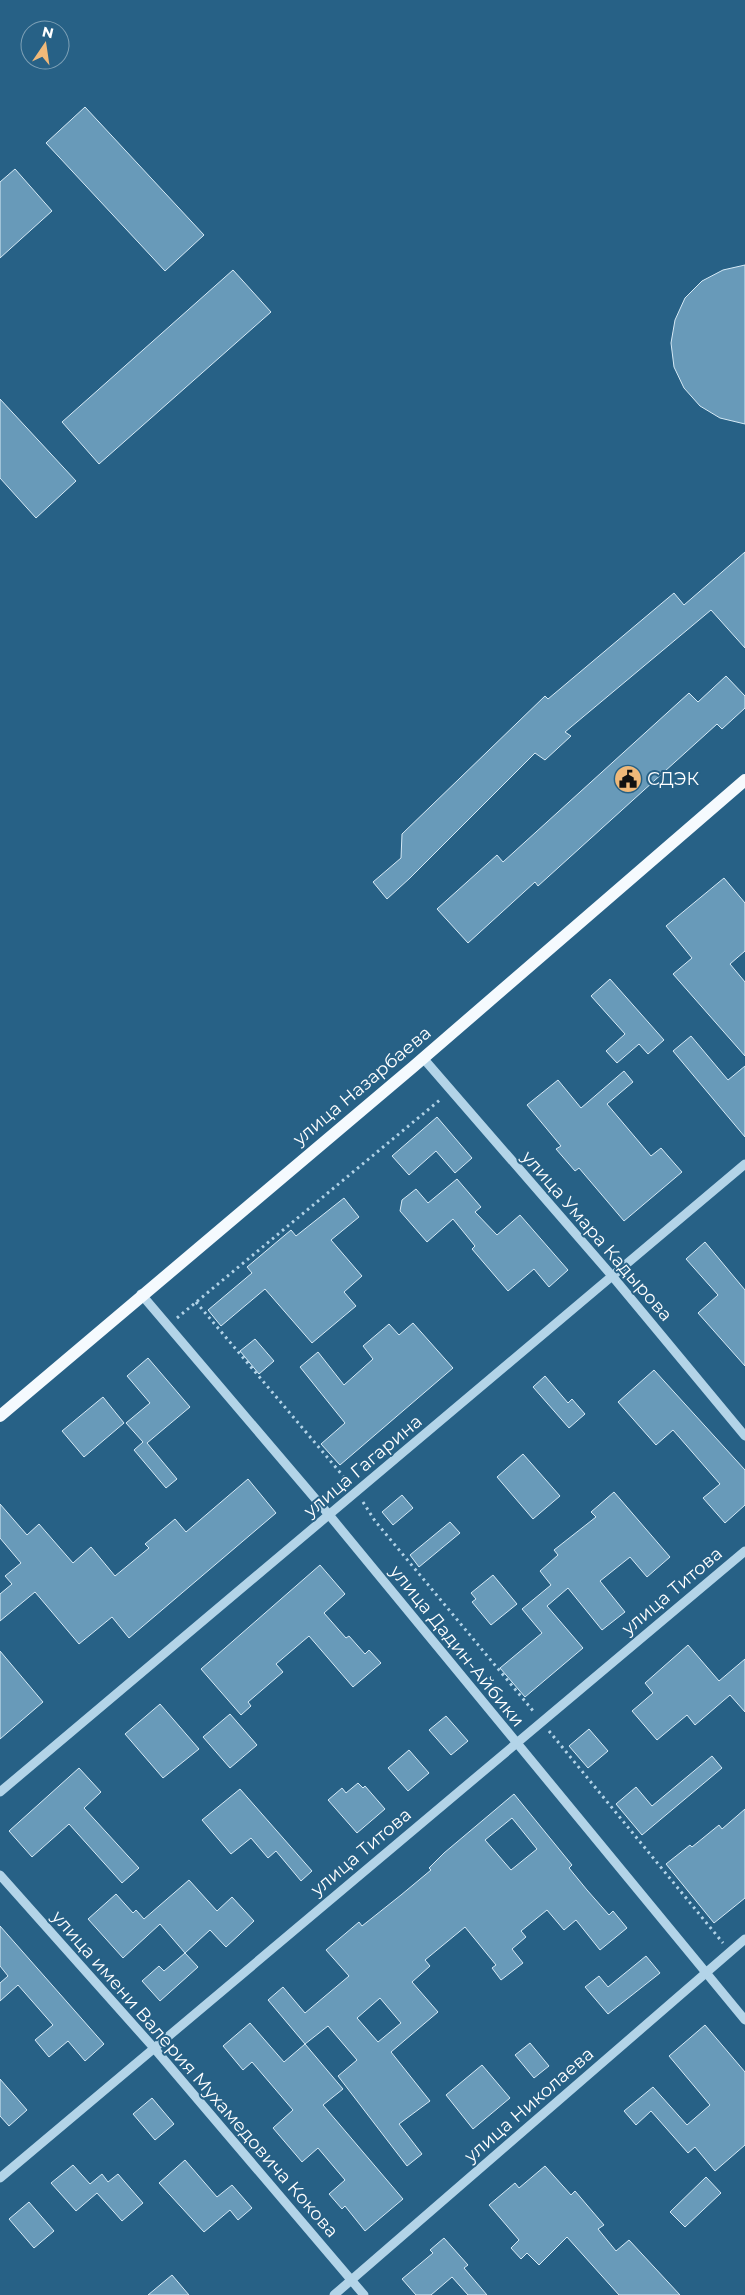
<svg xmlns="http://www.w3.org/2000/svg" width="745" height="2295" font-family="Montserrat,sans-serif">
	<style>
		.building { fill: #689ab9; stroke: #d6eaf6; fill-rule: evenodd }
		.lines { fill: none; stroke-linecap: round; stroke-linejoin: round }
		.path { stroke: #b3d4e8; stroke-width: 3; stroke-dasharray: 2.5 4; stroke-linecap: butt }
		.minor { stroke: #b3d4e8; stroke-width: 9 }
		.major { stroke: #f5fafe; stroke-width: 12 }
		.labels { text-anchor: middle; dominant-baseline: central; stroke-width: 4; stroke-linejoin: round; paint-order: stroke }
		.poi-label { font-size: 18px; fill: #fff; stroke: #276186; text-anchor: start }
		.street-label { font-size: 18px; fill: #fff; stroke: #276186 }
	</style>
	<rect width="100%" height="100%" fill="#276186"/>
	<g class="building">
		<polygon points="85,107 204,235 165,271 46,143"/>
		<polygon points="15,169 52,211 0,258 0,182"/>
		<polygon points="745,265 745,424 720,418 700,406 684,388 674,367 671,343 675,320 685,298 702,281 723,270"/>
		<polygon points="233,270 271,312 99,464 62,422"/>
		<polygon points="0,399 76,481 36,518 0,478"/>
		<polygon points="745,552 745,648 711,610 565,732 571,736 545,760 535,753 410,878 387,899 373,882 401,858 402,834 545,696 548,699 674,593 684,605"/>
		<polygon points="726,676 745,696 745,708 722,729 717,724 538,886 535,882 468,943 437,909 497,855 503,862 689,693 698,702"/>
		<polygon points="724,878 745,903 745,951 730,964 745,982 745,1056 673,974 692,958 666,926"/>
		<polygon points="610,979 664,1040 648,1054 639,1044 617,1063 606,1051 625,1034 591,996"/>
		<polygon points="691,1036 728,1080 745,1066 745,1137 673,1051"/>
		<polygon points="624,1071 633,1082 607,1104 651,1156 661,1148 682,1172 624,1221 579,1168 575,1171 556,1149 561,1146 527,1105 558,1080 581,1108"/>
		<polygon points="437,1117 472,1158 455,1173 436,1151 409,1175 392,1156"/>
		<polygon points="457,1179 481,1207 475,1212 497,1235 520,1215 568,1270 549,1287 534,1269 508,1291 472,1249 475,1246 453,1219 427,1242 400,1211 402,1200 416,1189 428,1203"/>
		<polygon points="344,1198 359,1217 331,1240 362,1276 344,1292 356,1306 312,1343 265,1289 221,1326 208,1310 252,1273 247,1267 291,1230 296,1236"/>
		<polygon points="705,1242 745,1290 745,1366 698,1313 718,1295 686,1259"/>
		<polygon points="413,1323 453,1368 340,1465 321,1444 345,1423 300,1367 318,1352 344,1385 373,1359 363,1346 389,1324 399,1335"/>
		<polygon points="255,1339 274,1361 259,1374 240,1351"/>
		<polygon points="148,1358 190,1407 147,1443 177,1479 166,1488 134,1450 143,1442 126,1423 150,1403 127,1376"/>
		<polygon points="654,1370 745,1470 745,1505 725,1523 703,1498 720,1484 673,1430 656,1445 618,1402"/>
		<polygon points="545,1376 568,1403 572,1399 585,1414 569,1428 533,1387"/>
		<polygon points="103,1397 124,1423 84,1457 62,1431"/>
		<polygon points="523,1454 560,1496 533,1519 497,1477"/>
		<polygon points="248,1479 276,1513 129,1638 112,1617 79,1644 35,1592 0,1621 0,1594 12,1584 5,1576 21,1563 0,1538 0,1504 27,1535 39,1524 73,1563 91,1547 115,1576 149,1548 145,1544 175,1519 186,1532"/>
		<polygon points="614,1492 670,1557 647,1577 630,1557 600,1581 625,1612 602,1630 568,1588 547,1606 583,1648 525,1697 500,1668 542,1633 522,1609 551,1585 540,1571 558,1555 554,1550 596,1517 591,1512"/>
		<polygon points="402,1495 413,1508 393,1525 382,1512"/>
		<polygon points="450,1522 460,1533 419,1567 410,1555"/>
		<polygon points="320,1565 345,1594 324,1613 346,1638 349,1636 365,1654 369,1650 381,1663 353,1687 309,1636 276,1664 283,1672 248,1702 251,1706 241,1715 201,1669"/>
		<polygon points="493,1575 517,1604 491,1625 472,1602 476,1599 471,1593"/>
		<polygon points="688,1645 719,1681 745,1659 745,1712 730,1695 695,1725 687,1715 657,1740 632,1711 653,1693 645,1683"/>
		<polygon points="0,1651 43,1702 0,1739"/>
		<polygon points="160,1704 199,1749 163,1778 125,1734"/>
		<polygon points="230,1714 257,1745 230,1768 203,1737"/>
		<polygon points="446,1716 468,1741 451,1755 429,1730"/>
		<polygon points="589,1729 608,1751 588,1768 569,1746"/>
		<polygon points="409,1750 429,1773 408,1791 388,1768"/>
		<polygon points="712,1756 722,1768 642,1835 616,1804 636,1787 652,1806"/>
		<polygon points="79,1768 101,1792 84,1808 139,1868 122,1883 69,1824 32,1857 9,1831"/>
		<polygon points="358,1783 363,1788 365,1786 385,1809 357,1833 328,1800 342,1788 346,1793"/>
		<polygon points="240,1789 312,1871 301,1881 276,1851 268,1858 251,1838 231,1854 202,1820"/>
		<path d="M514,1794L572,1865L569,1868L587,1890L609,1915L613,1911L627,1928L600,1950L576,1920L564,1930L547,1910L521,1931L526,1937L512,1949L523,1963L501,1980L492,1968L496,1965L465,1927L425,1960L430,1966L412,1982L438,2012L391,2052L430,2101L399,2124L422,2154L407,2166L338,2076L357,2060L328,2026L305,2044L268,2000L283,1987L305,2013L349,1976L326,1950L359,1922L362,1926L401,1895L431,1870L429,1868L444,1853ZM512,1818L537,1849L511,1870L485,1840ZM380,1998L401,2023L378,2042L357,2018Z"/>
		<polygon points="745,1809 745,1898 714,1923 666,1864 690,1845 692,1847 719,1825 722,1829"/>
		<polygon points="189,1880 217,1911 232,1897 254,1921 226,1947 210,1930 185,1953 160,1924 123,1958 88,1919 116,1894 133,1913 136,1910 144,1919"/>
		<polygon points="0,1926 104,2044 85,2061 68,2041 49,2057 35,2040 53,2025 18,1985 0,2001 0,1983 8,1976 0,1966"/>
		<polygon points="185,1953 198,1967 160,2001 142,1981 159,1966 164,1971"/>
		<polygon points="646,1956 660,1973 608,2014 585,1987 599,1976 608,1987"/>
		<polygon points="250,2023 284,2062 305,2044 343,2089 323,2105 403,2199 365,2231 345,2206 342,2209 329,2194 345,2180 318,2148 302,2162 273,2128 293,2110 252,2062 243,2070 223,2046"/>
		<polygon points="705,2025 745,2072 745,2145 715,2171 695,2147 688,2153 651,2111 636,2125 624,2111 653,2087 687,2125 710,2105 669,2056"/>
		<polygon points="530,2043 549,2066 534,2078 515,2055"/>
		<polygon points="482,2065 510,2098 473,2129 446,2095"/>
		<polygon points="0,2079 27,2110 9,2126 0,2116"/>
		<polygon points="152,2098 174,2124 155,2140 133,2114"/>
		<polygon points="185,2160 217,2197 232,2185 252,2208 238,2220 230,2210 204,2232 159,2183"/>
		<polygon points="73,2165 90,2184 102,2174 108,2182 118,2174 143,2203 122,2221 97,2193 76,2211 51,2183"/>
		<polygon points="545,2166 571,2195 575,2191 604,2225 598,2229 616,2251 629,2240 680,2295 619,2295 567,2237 539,2265 527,2253 521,2259 511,2248 519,2240 489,2205 515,2183 519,2188"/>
		<polygon points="706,2177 721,2193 685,2227 670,2212"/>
		<polygon points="29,2202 54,2231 34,2248 9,2219"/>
		<polygon points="444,2238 468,2265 464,2268 487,2295 468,2295 452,2277 431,2295 416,2295 402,2279 433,2253 430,2250"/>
		<polygon points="172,2275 189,2295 148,2295"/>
	</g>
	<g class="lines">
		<g class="path">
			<polyline points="196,1302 349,1483"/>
			<polyline points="177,1318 441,1099"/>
			<polyline points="363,1502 375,1521 534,1712"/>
			<polyline points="549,1731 723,1943"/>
		</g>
		<g class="minor">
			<polyline points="423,1058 613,1277 745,1436"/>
			<polyline points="141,1294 330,1516 745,2020"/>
			<polyline points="0,1792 745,1164"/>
			<polyline points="0,1875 154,2048 364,2295"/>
			<polyline points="0,2178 745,1551"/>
			<polyline points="334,2295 745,1939"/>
		</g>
		<polyline class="major" points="0,1416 413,1067 745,780"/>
	</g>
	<defs>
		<g id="civic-disc" transform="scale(1.4375)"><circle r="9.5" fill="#f0b979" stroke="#276186"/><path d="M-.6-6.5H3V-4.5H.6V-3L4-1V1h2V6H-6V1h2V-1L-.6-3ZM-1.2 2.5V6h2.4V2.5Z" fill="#111"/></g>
	</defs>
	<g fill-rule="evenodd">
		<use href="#civic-disc" x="628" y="779"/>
	</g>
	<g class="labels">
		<g class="poi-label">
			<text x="647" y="779">СДЭК</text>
		</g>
		<g class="street-label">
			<text transform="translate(362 1086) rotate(-40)">улица Назарбаева</text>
			<text transform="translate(597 1236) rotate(49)">улица Умара Кадырова</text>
			<text transform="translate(363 1466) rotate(-40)">улица Гагарина</text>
			<text transform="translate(672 1591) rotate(-40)">улица Титова</text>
			<text transform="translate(457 1646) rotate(51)">улица Дадин-Айбики</text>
			<text transform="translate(361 1852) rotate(-40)">улица Титова</text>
			<text transform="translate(195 2074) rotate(49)">улица имени Валерия Мухамедовича Кокова</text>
			<text transform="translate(529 2105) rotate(-41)">улица Николаева</text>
		</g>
	</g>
	<g transform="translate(45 45) rotate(13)"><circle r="24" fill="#276186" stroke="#7da0b6"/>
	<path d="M0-4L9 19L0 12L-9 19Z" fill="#f0b979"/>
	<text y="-8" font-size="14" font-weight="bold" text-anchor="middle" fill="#ffffff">N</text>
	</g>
</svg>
